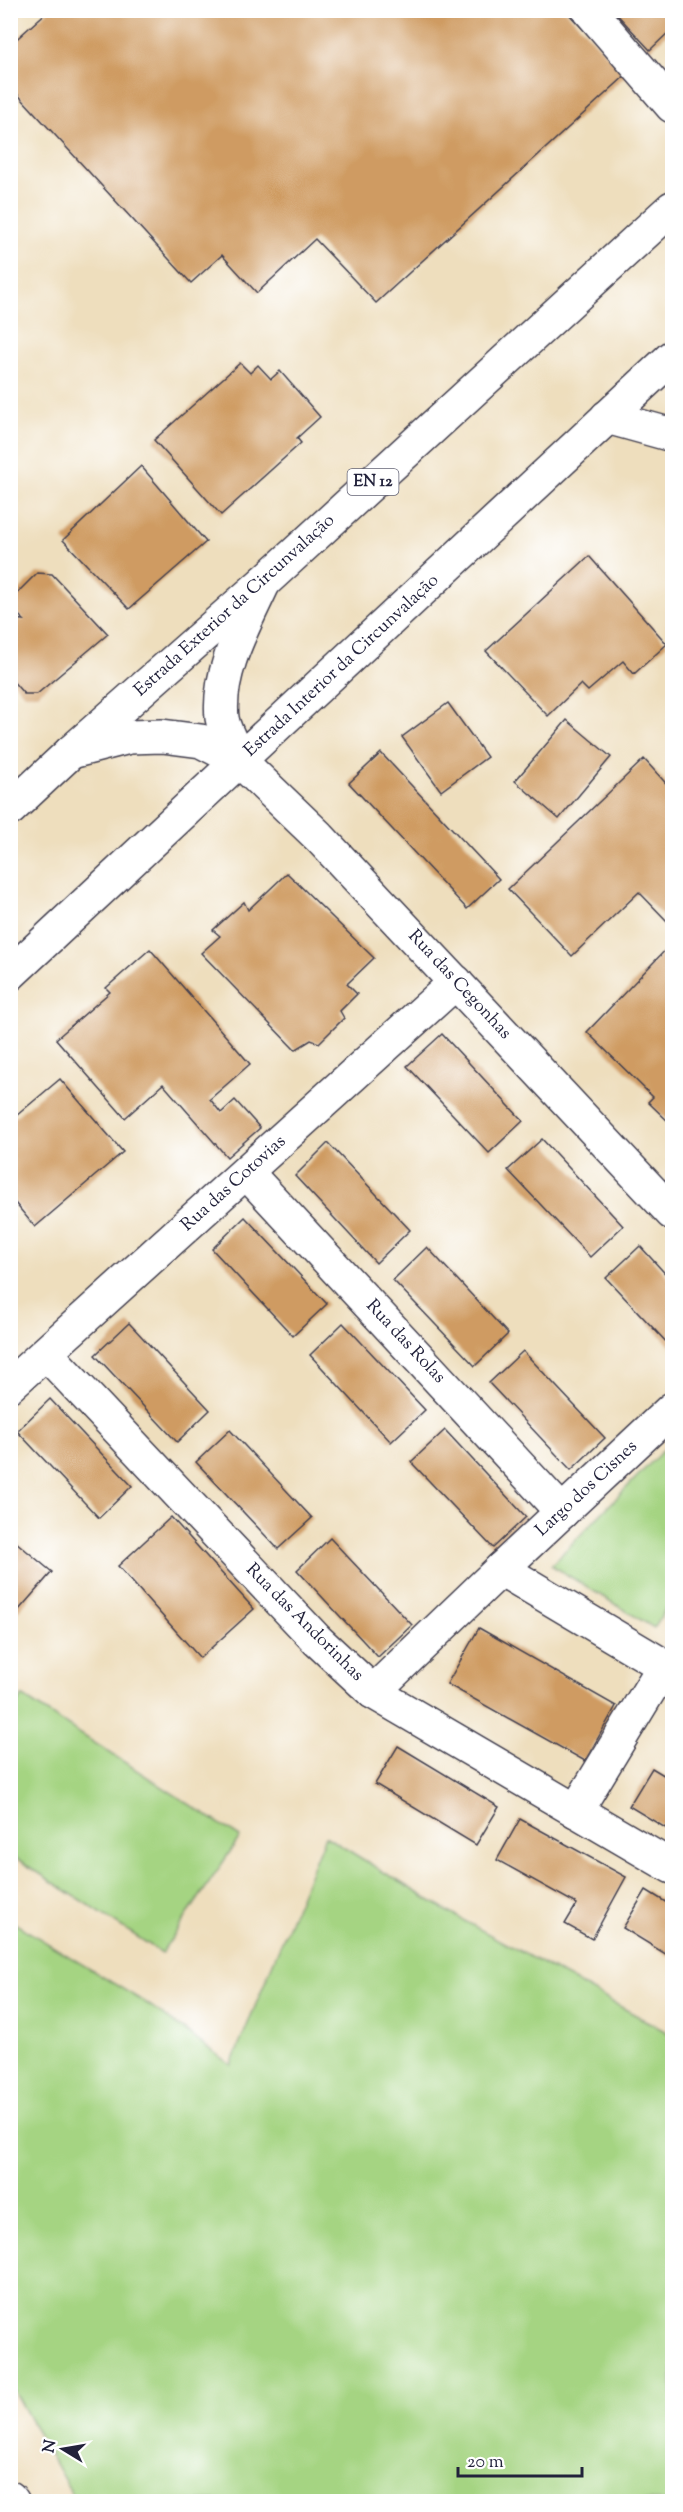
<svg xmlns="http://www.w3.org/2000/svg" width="683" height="2512" font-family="'Sorts Mill Goudy',serif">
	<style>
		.green { fill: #a5d482; stroke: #647b5e; stroke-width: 1.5 }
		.building { fill: #cf9b62 }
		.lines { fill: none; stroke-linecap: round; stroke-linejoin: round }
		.minor-casing { stroke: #413e4e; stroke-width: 36 }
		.major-casing { stroke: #413e4e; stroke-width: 36 }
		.minor { stroke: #fff; stroke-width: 33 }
		.major { stroke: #fff; stroke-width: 33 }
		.labels { text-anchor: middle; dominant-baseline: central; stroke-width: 4.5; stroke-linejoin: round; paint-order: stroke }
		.shield { fill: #fff; stroke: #646476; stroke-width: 1.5 }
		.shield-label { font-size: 16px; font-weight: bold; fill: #22223b }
		.street-label { font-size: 18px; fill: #22223b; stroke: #fff }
	</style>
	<rect width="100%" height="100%" fill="#fff"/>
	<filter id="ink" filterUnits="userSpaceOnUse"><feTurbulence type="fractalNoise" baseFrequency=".0167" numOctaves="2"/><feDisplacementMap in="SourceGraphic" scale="12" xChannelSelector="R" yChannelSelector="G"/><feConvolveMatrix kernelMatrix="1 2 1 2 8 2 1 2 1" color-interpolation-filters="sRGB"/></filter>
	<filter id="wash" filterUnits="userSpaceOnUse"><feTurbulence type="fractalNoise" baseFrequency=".008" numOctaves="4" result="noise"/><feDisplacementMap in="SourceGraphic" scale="24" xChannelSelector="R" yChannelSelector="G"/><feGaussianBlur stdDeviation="1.35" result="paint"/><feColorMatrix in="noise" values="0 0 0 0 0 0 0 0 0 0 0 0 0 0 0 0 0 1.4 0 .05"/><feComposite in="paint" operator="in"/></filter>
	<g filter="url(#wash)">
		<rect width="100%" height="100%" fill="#eedebd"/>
		<g class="green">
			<polygon points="672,1441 672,1598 654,1628 551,1565"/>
			<polygon points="22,1696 240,1837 162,1953 11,1855 11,1715"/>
			<polygon points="325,1836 452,1914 672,2035 672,2501 76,2501 11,2385 11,1921 151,2006 231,2065"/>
		</g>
		<g id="blocks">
			<g class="building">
				<polygon points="49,10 565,10 626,75 376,303 315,239 257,293 222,255 191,283 10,86 10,45"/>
				<polygon points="613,10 672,10 672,29 650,50"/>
				<polygon points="240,363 250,373 258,365 271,379 280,371 320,417 297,438 301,443 221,515 154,440"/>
				<polygon points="141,466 206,542 129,609 63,540"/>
				<polygon points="589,556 667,644 634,674 623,661 588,691 581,684 548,716 486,651"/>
				<polygon points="37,573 52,574 108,634 37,694 24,694 10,678 10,619 24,620 10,607 10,600"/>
				<polygon points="448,703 487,757 441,791 402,737"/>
				<polygon points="567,720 611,757 559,819 515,781"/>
				<polygon points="381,753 499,879 467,909 349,783"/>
				<polygon points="644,759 672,790 672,919 668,922 639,892 572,956 508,889"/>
				<polygon points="287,873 374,958 347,984 357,994 340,1011 344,1018 319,1043 311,1040 295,1050 201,953 220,936 213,930 244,902 248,910"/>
				<polygon points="672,943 672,1125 648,1102 653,1097 587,1032"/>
				<polygon points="150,949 250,1064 210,1099 221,1113 235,1100 260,1128 227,1157 163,1084 125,1118 56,1039 110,992 106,988"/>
				<polygon points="442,1034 523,1121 489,1153 407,1066"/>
				<polygon points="60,1079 123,1152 35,1227 10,1197 10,1121"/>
				<polygon points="542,1139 623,1226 590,1257 508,1170"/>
				<polygon points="328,1143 410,1230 376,1263 295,1176"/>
				<polygon points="245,1217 327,1304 293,1336 212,1249"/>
				<polygon points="640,1246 672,1281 672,1348 606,1278"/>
				<polygon points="427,1247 508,1334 475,1366 393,1280"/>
				<polygon points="129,1323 210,1410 177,1442 95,1355"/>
				<polygon points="343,1323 425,1410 391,1442 310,1355"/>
				<polygon points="523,1351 605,1438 571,1470 489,1383"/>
				<polygon points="50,1399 132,1486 99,1518 17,1431"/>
				<polygon points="230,1430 312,1518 278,1549 196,1462"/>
				<polygon points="445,1430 526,1517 493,1548 411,1462"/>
				<polygon points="171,1517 254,1609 200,1658 118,1566"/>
				<polygon points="10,1537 52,1572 10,1620"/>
				<polygon points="330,1538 412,1625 378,1657 297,1570"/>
				<polygon points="479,1628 616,1706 585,1761 447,1684"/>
				<polygon points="398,1746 499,1807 476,1845 375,1784"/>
				<polygon points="652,1768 672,1780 672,1832 629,1806"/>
				<polygon points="520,1819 626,1877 592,1939 565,1924 577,1904 497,1860"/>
				<polygon points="646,1890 672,1906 672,1958 623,1928"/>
			</g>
		</g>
	</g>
	<g filter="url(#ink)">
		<use href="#blocks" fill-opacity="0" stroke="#413e4e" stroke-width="1.5"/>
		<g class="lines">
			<g class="minor-casing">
				<g id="minor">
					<polyline points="589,10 672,106"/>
					<polyline points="607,417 672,435"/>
					<polyline points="71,752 129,737 162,736 201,741 240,761 319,837 672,1213"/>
					<path d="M240,761C235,748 224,732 222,718C217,671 245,624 264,582"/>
					<polyline points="247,1173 562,1512"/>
					<polyline points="46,1353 317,1640 373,1692 672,1867"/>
					<polyline points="10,1385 456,982"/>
					<polyline points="501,1569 672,1409"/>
					<polyline points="373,1692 501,1569 664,1666 576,1811"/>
					<polyline points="10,2498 13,2502"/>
				</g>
			</g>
			<g class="major-casing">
				<g id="major">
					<polyline points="10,809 71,752 264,582 672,208"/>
					<polyline points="10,974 672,357"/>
				</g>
			</g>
			<use href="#minor" class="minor"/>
			<use href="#major" class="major"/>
		</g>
	</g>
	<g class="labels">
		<rect class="shield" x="347.5" y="469" width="51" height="26" rx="4.5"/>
		<g class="shield-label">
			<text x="373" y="482">EN 12</text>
		</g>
		<g class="street-label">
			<text transform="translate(235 606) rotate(-42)">Estrada Exterior da Circunvalação</text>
			<text transform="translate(342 666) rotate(-43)">Estrada Interior da Circunvalação</text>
			<text transform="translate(459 985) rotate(47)">Rua das Cegonhas</text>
			<text transform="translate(234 1184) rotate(-42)">Rua das Cotovias</text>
			<text transform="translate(405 1342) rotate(47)">Rua das Rolas</text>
			<text transform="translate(587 1489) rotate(-43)">Largo dos Cisnes</text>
			<text transform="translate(304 1623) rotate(45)">Rua das Andorinhas</text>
		</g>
	</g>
	<rect width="683" height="2512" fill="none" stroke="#fff" stroke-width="36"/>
	<g transform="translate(63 2449) rotate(281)" stroke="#ffffff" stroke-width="4.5" paint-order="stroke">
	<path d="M0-4.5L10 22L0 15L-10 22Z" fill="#22223b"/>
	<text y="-9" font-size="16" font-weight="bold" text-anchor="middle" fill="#22223b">N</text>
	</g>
	<path d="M458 2467v9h124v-9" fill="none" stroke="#22223b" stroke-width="3"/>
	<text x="467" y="2467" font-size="18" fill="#22223b" stroke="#ffffff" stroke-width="4.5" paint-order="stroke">20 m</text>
</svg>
